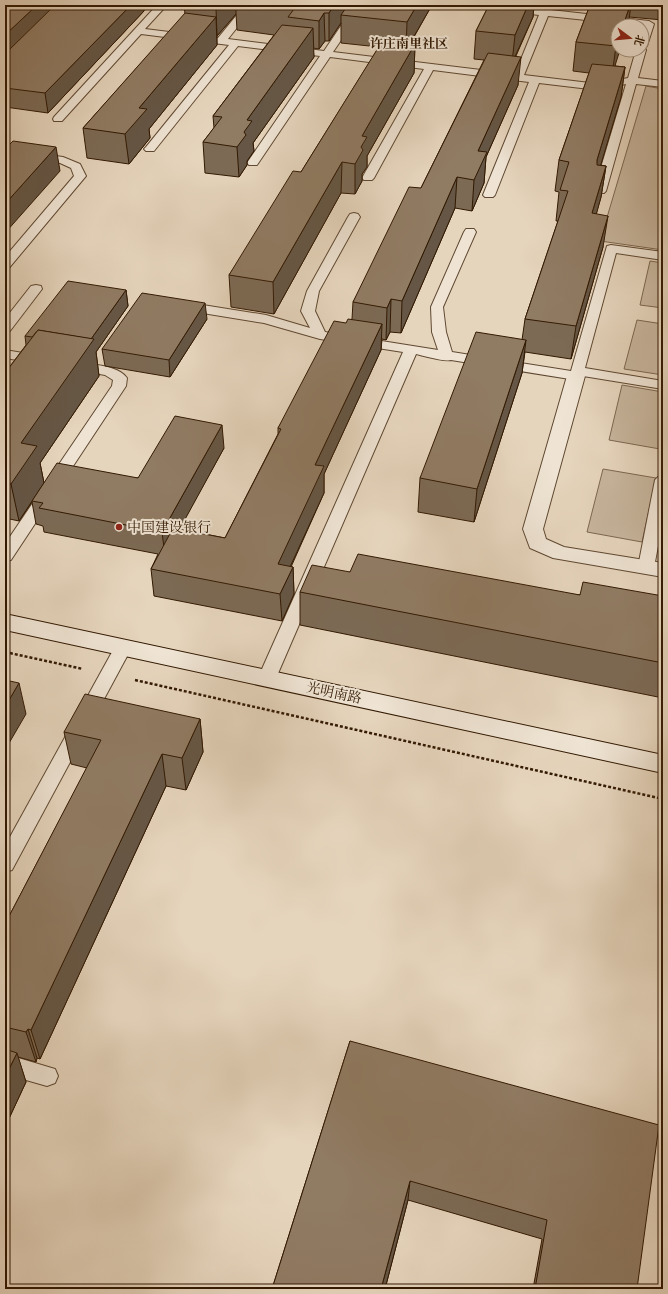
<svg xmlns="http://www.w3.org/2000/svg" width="668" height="1294" font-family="'IM FELL Double Pica','Noto Serif SC',serif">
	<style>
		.green { fill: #c7b59d; stroke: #7c6750 }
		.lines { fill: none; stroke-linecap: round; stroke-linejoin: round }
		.lane-casing { stroke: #5f4831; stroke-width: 2 }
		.street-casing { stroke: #5f4831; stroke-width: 2 }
		.secondary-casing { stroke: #321902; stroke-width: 2 }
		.path { stroke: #321902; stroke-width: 2.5; stroke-dasharray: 3 2; stroke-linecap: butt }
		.lane { fill: #efe4d4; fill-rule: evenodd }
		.street { fill: #efe4d4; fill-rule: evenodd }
		.secondary { fill: #efe4d4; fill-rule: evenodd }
		.wall { fill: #7c6a55; stroke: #321902 }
		.shaded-wall { fill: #655645; stroke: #321902 }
		.building { fill: #907b63; stroke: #321902 }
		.poi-dot { fill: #8f2418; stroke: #efe4d4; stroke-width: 1.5 }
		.labels { text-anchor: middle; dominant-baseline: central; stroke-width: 4; stroke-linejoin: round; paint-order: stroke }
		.far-quarter-label { font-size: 13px; font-weight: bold; fill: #321902; stroke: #efe4d4 }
		.poi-label { font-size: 14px; fill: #321902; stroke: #efe4d4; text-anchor: start }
		.street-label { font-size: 14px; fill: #321902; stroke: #efe4d4 }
	</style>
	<rect width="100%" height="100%" fill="#e6d5bd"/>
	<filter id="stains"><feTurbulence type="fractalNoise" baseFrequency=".005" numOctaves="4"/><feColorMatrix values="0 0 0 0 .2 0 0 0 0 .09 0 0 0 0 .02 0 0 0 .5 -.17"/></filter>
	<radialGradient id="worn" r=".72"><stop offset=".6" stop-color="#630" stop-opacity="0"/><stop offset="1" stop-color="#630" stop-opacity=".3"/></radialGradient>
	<g class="green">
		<polygon points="646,86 663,89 663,250 600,241"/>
		<polygon points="650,261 663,263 663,308 640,305"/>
		<polygon points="637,320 663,324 663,375 624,369"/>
		<polygon points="622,385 663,392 663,436 660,449 609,440"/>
		<polygon points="603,469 656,478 642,542 587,532"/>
	</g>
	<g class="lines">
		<g class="lane-casing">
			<g id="lane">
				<path d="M157,5H167L145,29L218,38L245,5H255L228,39L324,51L355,5H365L333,52L515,74L539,15L480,8L475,5H505L649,21L654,24L647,46L645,48L646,50L638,78L663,81V87L636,84L606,191L604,193H596L594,191L626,84L598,90L539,83L495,195L493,197H485L483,195L529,82L433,70L374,178L372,180H364L362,178L424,69L330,57L257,165H249L247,163L320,56L238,46L154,151H146L144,149L146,147L229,45L141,34L62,121H54L53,119L54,117ZM548,16L643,26L642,50H636L628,78L598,84L524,75Z"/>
				<polygon points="5,149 63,157 80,164 86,176 9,268 5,269 5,257 74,176 71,168 60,163 5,155"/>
				<path d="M354,213L358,214L360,217L319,291L315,311L325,332L438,350L432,332L431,307L464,232L466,229H474L476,232L443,307L446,332L452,352L571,371L607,246L611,245L663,252V260L616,253L585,368L663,381V389L583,376L581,379L576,380L451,360C445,362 424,356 416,354L276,678L273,683L267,684L261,683L258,678L403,352L320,339L264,323L184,310L179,309L178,306L179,303L184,302L266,315L310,328L301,311L307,291L348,217L350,214Z"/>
				<polygon points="36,285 41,286 42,289 10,331 5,332 5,319 31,286"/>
				<polygon points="5,350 41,356 46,357 48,360 46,363 41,364 5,358"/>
				<path d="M77,362C92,365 118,365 127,378L126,386L11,560L5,561V544L112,386L113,380L105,375L72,369L70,366L72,363Z"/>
				<polygon points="663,475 663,520 654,567 652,571 646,572 640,571 638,567 655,480 658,477"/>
				<polygon points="123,641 129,643 132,647 12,870 5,872 5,846 117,643"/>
				<polygon points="5,1054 55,1069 58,1076 55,1083 47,1086 5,1074"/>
			</g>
		</g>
		<g class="street-casing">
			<polygon id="street" points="576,371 582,372 585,376 543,529 546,539 564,547 663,563 663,577 553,558 530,548 523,529 567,376 570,372"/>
		</g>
		<g class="secondary-casing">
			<polygon id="secondary" points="5,614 663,755 663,773 5,630"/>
		</g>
		<g class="path">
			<polyline points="5,652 83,669"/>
			<polyline points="135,680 663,799"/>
		</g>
		<use href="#lane" class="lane"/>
		<use href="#street" class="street"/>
		<use href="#secondary" class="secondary"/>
	</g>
	<g class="wall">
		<polygon points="5,5 52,8 55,5 144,5 144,11 48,113 5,107"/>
		<polygon points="184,5 432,5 410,44 415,44 414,73 367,156 367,167 362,174 362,181 355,194 341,193 274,314 231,307 229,275 301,172 379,47 341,43 341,23 329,41 325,41 319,49 313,48 314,57 253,143 254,151 247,161 247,165 239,177 205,173 203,142 214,128 213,116 274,35 237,30 236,14 217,36 217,45 149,129 150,138 129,164 87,158 83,128 185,14"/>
		<polygon points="489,5 534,5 533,17 516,56 518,85 486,157 484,183 472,211 455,208 401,333 390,332 386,340 382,339 381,350 324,474 324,493 291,567 293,567 294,594 282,621 154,596 151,569 158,554 44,532 43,526 36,524 32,502 19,521 5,518 5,373 26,345 25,336 126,290 128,306 96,352 99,376 40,463 44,483 138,478 224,448 179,529 225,538 278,434 278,428 346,323 352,319 353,302 421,188 484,60 474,59 476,31"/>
		<polygon points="590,5 663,5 663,20 629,17 628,26 618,26 615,66 625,67 621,97 600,165 606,166 601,197 596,214 603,247 571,359 525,352 522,373 474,522 418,512 420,478 522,340 525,319 558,221 556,221 559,192 555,191 559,160 589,73 573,71 576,42"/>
		<polygon points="207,319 170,377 105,366 102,349"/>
		<polygon points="350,572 580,595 663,596 663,698 300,625 300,592"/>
		<polygon points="200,719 203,752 186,790 166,786 40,1059 37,1058 36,1062 18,1057 26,1082 5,1127 5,924 87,768 71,764 64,732"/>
		<polygon points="350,1041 637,1289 533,1289 542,1239 408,1200 385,1289 272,1289"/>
	</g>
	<g class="shaded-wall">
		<polygon points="37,5 52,5 53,11 5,57 5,35"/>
		<polygon points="131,5 144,5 144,11 48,113 45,93"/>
		<polygon points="219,5 236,5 236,14 217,36 216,8"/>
		<polygon points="334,5 353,5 341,15 341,23 329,41 329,13"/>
		<polygon points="417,5 432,5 406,50 407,22"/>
		<polygon points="528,5 534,5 533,17 512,63 515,35"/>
		<polygon points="630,5 631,5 628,26 623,26"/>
		<polygon points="324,13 325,41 319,49 319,21"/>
		<polygon points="216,17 217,45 149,129 150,138 129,164 125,134 139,108"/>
		<polygon points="313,28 314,57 253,143 254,151 247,161 247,165 239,177 237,147 244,132 247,120"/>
		<polygon points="618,42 618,50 620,50 612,75 616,46"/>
		<polygon points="415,44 414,73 367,156 367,167 362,174 362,181 355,194 355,164 361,147 362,136"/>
		<polygon points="521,57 518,85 486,157 484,183 472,211 474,180 478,151"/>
		<polygon points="625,67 621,97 593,191 597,160"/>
		<polygon points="56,147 60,171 5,233 5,204"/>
		<polygon points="342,162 341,193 274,314 273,282"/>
		<polygon points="606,166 601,197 588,245 592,213"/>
		<polygon points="457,177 455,208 401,333 402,301"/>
		<polygon points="608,216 603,247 571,359 576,326"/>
		<polygon points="126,290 128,306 96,352 99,376 40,463 44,483 19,521 11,484 21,443 86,346"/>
		<polygon points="391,299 390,332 386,340 387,308"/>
		<polygon points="205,303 207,319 170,377 169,360"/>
		<polygon points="382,324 381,350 324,474 324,493 279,591 278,564 315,465"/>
		<polygon points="526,340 522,373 474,522 477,489"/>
		<polygon points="222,425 224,448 165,556 162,532"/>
		<polygon points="293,567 294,594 282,621 280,594"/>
		<polygon points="19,683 26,714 5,750 5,707"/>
		<polygon points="200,719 203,752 186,790 182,758"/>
		<polygon points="162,754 166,786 40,1059 31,1030"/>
		<polygon points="28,1029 37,1058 36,1062 26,1032"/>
		<polygon points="17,1053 26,1082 5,1127 5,1077"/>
		<polygon points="410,1181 408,1200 385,1289 381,1289"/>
	</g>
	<g class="building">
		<polygon points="5,5 37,5 5,35"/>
		<polygon points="55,5 131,5 45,93 5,88 5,52 8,51"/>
		<polygon points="193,5 219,5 216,8 192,6"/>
		<polygon points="258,5 334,5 329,13 324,13 319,21 288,17 294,9"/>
		<polygon points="348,5 417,5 407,22 341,15"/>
		<polygon points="489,5 528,5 515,35 476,31"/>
		<polygon points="590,5 630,5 623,26 618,26 618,42 616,46 576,42"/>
		<polygon points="185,13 216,17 139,108 147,109 125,134 83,128"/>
		<polygon points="282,25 313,28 247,120 252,121 244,132 246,135 237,147 203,142 222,117 213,116"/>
		<polygon points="383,40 415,44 362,136 367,137 361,147 363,150 355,164 342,162 273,282 229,275 293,171 301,172"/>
		<polygon points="488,53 521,57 478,151 487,152 474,180 457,177 402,301 391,299 387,308 353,302 409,187 421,188"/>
		<polygon points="592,64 625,67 597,160 597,165 606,166 592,213 608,216 576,326 525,319 568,191 560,190 569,162 559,160"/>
		<polygon points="13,141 56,147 5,204 5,145 9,145"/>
		<polygon points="68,281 126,290 91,339 38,330 32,337 25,336"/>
		<polygon points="142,293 205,303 169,360 102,349"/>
		<polygon points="348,319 382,324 315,465 324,466 278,564 293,567 280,594 151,569 173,528 225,538 281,429 278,428 334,321 346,323"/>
		<polygon points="38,330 94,339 21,443 37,446 11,484 5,483 5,373"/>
		<polygon points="476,332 526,340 477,489 420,478"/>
		<polygon points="175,416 222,425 162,532 39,508 43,503 32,501 57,463 138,478"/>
		<polygon points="358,554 580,595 583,582 663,596 663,663 300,592 312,565 350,572"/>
		<polygon points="5,680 19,683 5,707"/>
		<polygon points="85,694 200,719 182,758 162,754 31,1030 28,1029 26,1032 5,1027 5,924 101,740 64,732"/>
		<polygon points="350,1041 659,1125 637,1289 535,1289 547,1220 410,1181 381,1289 272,1289"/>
		<polygon points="5,1049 17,1053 5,1077"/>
	</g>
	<circle class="poi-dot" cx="119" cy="527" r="4"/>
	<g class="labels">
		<g class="far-quarter-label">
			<text x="409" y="44">许庄南里社区</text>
		</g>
		<g class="poi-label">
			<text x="127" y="527">中国建设银行</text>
		</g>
		<g class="street-label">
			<text transform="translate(334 693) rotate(12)">光明南路</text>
		</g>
	</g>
	<rect width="668" height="1294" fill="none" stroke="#e6d5bd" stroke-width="20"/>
	<rect x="6" y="6" width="656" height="1282" fill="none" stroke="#321902" stroke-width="2"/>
	<rect x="10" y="10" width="648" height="1274" fill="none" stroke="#321902"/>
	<g transform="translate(630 38) rotate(106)"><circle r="19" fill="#efe4d4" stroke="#a39380"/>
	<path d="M0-3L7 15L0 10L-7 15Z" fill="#8f2418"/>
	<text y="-6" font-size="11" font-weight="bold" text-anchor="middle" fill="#321902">北</text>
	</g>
	<rect width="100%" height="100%" filter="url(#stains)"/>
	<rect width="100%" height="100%" fill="url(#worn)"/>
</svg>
